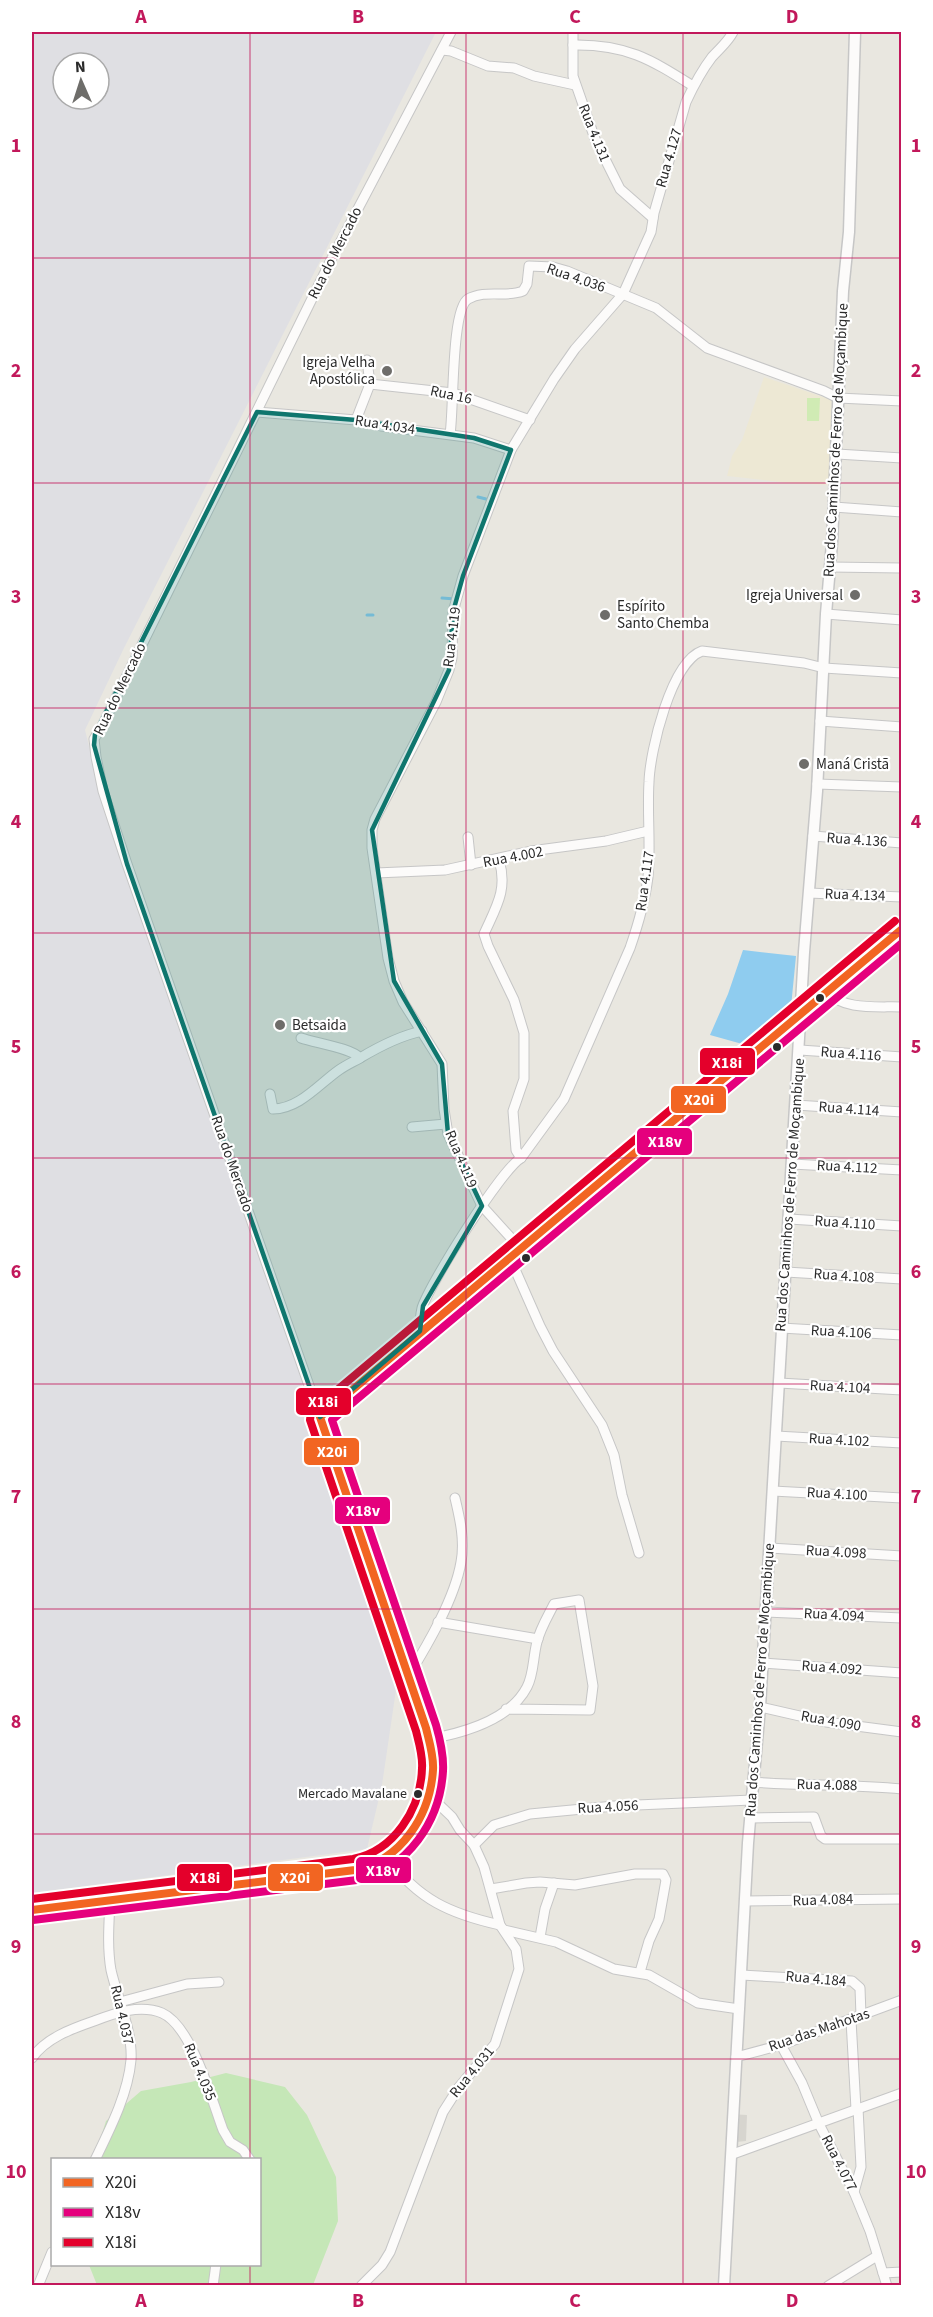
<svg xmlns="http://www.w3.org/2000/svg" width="933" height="2317" font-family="'Source Sans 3',sans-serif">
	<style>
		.education { fill: #ede8d4 }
		.airport { fill: #dfdfe3; fill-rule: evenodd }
		.green { fill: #c5e7b7 }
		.pitch { fill: #d0ebb4 }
		.plaza { fill: #d7d5cf }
		.water { fill: #8fccef }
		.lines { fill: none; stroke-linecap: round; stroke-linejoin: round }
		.stream { stroke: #8fccef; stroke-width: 3 }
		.minor-casing { stroke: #c6c6c6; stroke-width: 11 }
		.tertiary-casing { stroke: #c6c6c6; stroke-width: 13 }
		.secondary-casing { stroke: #c6c6c6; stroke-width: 14 }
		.minor { stroke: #fcfbfa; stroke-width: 9 }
		.tertiary { stroke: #fcfbfa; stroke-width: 10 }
		.secondary { stroke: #fcfbfa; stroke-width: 12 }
		.bus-1-casing { stroke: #fff; stroke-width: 12 }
		.bus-2-casing { stroke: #fff; stroke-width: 12 }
		.bus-3-casing { stroke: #fff; stroke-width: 12 }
		.bus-1 { stroke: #f26522; stroke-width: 8 }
		.bus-2 { stroke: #e5007d; stroke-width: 8 }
		.bus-3 { stroke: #e4002b; stroke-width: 8 }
		.marked { fill: #0f766e; fill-opacity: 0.2; stroke: #0f766e; stroke-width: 4.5; stroke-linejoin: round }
		.grid { fill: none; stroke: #c2185b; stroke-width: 1.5; stroke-opacity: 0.55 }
		.poi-dot { fill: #6e6d6a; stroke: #fff; stroke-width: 2 }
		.bus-dot { fill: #2b2b2b; stroke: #fff; stroke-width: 2 }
		.labels { text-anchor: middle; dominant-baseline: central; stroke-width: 4.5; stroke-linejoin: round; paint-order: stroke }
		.bus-label { font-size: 14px; fill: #2b2b2b; stroke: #fff; text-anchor: end }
		.street-label { font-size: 15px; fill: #2b2b2b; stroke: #fff }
		.poi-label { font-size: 15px; fill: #2b2b2b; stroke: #fff; text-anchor: start }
		.line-badge { stroke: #fff; stroke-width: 2 }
		.badge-label { font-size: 16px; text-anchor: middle; font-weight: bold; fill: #fff }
		.neatline { fill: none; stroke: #c2185b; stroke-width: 2 }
		.grid-label { font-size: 20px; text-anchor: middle; font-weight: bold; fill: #c2185b }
	</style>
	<rect width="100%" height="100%" fill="#e9e7e0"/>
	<polygon class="education" points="764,377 832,400 829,485 790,483 727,476 732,456 742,440"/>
	<path class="airport" d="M32,32H436L123,650L85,730L101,795L305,1380L300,1389L398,1676L382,1785L367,1849L32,1893ZM63,63H99V99H63Z"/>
	<polygon class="green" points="226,2073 285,2087 307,2115 336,2177 338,2221 313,2285 97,2285 89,2265 260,2264 260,2160 94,2159 106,2121 141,2091 191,2082"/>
	<polygon class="pitch" points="807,398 820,398 819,421 807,421"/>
	<polygon class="plaza" points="730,2114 747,2115 746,2141 726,2143"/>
	<polygon class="water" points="743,950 796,956 790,1017 753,1047 710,1035 728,994"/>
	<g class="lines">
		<g class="stream">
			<polyline points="478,497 486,499"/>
			<polyline points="442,598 455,599"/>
			<polyline points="367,615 373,615"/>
		</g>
		<g class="minor-casing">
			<g id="minor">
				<polyline points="573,32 573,76 595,139 620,189 653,218"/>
				<path d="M573,45C626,44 650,59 693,86"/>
				<polyline points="442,50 451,51 488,66 514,68 534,76 575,85"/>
				<polyline points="370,384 453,393 530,420"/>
				<polyline points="257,412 356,420 381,426 474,438 511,450"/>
				<polyline points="356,420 370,384 367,360"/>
				<path d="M450,434C454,411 451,309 468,299C485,289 507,298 523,291L527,284L529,266L553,267L567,271L656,308L707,348L824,391L838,398L902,401"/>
				<polyline points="837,454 902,458"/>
				<polyline points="834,507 902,512"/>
				<polyline points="830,567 902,568"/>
				<polyline points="826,614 902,620"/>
				<polyline points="820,721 902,727"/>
				<polyline points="817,784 902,787"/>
				<polyline points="813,836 902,843"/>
				<polyline points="468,837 471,865"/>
				<path d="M499,860C508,890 496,907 484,934L488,946L514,1000L524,1033V1079L513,1111L516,1150L521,1158"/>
				<polyline points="376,873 445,870 531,851 606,841 648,831"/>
				<polyline points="809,893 902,897"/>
				<polyline points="885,942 902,944"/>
				<path d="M827,991C843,1011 878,1006 902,1007"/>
				<polyline points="800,1050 902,1057"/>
				<path d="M360,1058C380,1046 399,1036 422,1031"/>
				<path d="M270,1094L273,1109C299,1109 319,1084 339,1070C346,1065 353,1062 360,1058C352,1048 315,1043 301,1038"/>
				<polyline points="796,1105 902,1112"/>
				<polyline points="412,1127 446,1124"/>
				<polyline points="792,1164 902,1170"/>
				<polyline points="789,1219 902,1226"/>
				<path d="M521,1249L482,1206L448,1134L444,1109L442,1064L403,1002L394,981L388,958L372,848V830L375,819L436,702L449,670L452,658L453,612L463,576L511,450L554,379L575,349L623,294L651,232L654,213L686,102C693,87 702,70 712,57C720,48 728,42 733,32"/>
				<polyline points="510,1258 540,1326 553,1351 602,1425 614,1455 622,1495 639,1553"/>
				<polyline points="786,1272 902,1279"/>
				<polyline points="781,1328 902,1335"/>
				<path d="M420,1331C420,1323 420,1316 422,1308C430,1283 501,1170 521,1158L564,1099L630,948C638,925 645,901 648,877C651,845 647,814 649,782C650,751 671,662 702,651L804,663L824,668L902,673"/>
				<polyline points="779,1383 902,1390"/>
				<polyline points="320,1417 127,864 103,791 96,757 94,739 103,724 331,260 451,32"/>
				<polyline points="776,1436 902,1443"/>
				<polyline points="773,1491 902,1498"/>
				<polyline points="770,1548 902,1556"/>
				<polyline points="766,1612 902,1618"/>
				<polyline points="438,1622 538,1639"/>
				<polyline points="763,1663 902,1673"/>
				<path d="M409,1675C428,1644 455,1598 461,1562C465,1541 460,1519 455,1498"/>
				<polyline points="760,1707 826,1722 902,1732"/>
				<path d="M429,1739C463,1733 510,1720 527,1687C534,1674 533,1656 537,1642C540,1629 548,1616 554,1604L579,1600L593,1686L590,1710L506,1709"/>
				<path d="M753,1782C802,1786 852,1784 902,1789"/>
				<polyline points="750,1818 814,1817 821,1836 825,1839 902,1839"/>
				<polyline points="474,1845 494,1825 530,1814 614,1806 752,1800"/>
				<path d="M387,1857C418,1900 451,1914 500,1925"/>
				<polyline points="491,1889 526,1883 540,1882 575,1885 635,1874 663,1874 666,1880 659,1919 649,1941 640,1972"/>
				<polyline points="745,1901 902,1899"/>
				<polyline points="504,1930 556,1942 614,1969 649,1975 698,2003 739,2009"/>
				<polyline points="540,1937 545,1909 554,1883"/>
				<polyline points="741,1975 852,1981 860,1988 861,2016"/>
				<polyline points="120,2002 187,1984 219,1982"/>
				<polyline points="851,2020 856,2109"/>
				<polyline points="781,2045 802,2083 819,2124 854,2192 870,2231 887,2286"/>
				<polyline points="736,2057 781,2045 902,2000"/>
				<path d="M32,2058C46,2038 71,2029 94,2021C115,2013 140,2004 162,2013C192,2026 212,2101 223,2130L230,2142L243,2150L250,2160"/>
				<polyline points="733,2154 902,2093"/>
				<path d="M95,2160C110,2129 128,2094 131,2060C133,2032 117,1997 111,1970C107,1947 109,1923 110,1901"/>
				<polyline points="854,2192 861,2167 858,2108"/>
				<polyline points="883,2273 902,2272"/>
				<polyline points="38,2286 52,2252"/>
				<polyline points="213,2286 216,2264"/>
				<polyline points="361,2286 382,2265 390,2252 443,2112 459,2087 495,2044 519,1969 516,1949 500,1925 484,1867 474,1845 460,1830 452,1817 429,1795"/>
				<polyline points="828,2286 877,2256"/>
			</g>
		</g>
		<g class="tertiary-casing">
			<polyline id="tertiary" points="724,2286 748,1843 760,1707 804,952 817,791 826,614 832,543 843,291 849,232 855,32"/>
		</g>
		<g class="secondary-casing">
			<path id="secondary" d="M32,1910L326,1874C341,1871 358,1871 371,1865C409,1852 431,1806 433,1769C433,1755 429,1741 426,1728L320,1417L902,929"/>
		</g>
		<use href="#minor" class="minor"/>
		<use href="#tertiary" class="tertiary"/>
		<use href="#secondary" class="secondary"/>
		<g class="bus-1-casing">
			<path id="bus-1" d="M32,1910L355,1870C401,1860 430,1816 433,1770C434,1756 429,1741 426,1728L320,1417L902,929"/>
		</g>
		<g class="bus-2-casing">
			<path id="bus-2" d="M33,1920L357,1880C408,1869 440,1821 443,1771C444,1755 440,1739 436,1725L332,1420L902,943"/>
		</g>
		<g class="bus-3-casing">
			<path id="bus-3" d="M32,1899L353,1859C394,1851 421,1809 422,1768C423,1756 419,1743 416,1731L310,1420L311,1412L895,921"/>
		</g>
		<use href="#bus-1" class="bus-1"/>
		<use href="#bus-2" class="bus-2"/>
		<use href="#bus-3" class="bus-3"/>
	</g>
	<path class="marked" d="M257,412L356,420L474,438L511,450L463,576L453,612L449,670L372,830L394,981L442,1064L448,1134L482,1206L423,1306L420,1331L320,1417L127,864L94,745L95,734Z"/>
	<path class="grid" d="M250,32V2160M466,32V2286M683,32V2286M32,258H902M32,483H902M32,708H902M32,933H902M32,1158H902M32,1384H902M32,1609H902M32,1834H902M32,2059H902M250,2264V2286"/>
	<g class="poi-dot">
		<circle cx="387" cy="371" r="6"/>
		<circle cx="855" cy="595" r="6"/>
		<circle cx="605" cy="615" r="6"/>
		<circle cx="804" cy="764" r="6"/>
		<circle cx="280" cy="1025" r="6"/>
	</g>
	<g class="bus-dot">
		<circle cx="820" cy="998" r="5"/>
		<circle cx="777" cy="1047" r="5"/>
		<circle cx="526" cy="1258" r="5"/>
		<circle cx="418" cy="1794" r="5"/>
	</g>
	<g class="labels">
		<g class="bus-label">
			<text x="407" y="1794">Mercado Mavalane</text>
		</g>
		<g class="street-label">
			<text transform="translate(594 133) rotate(68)">Rua 4.131</text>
			<text transform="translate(669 158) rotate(-74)">Rua 4.127</text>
			<text transform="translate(335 253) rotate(-63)">Rua do Mercado</text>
			<text transform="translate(576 278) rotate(19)">Rua 4.036</text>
			<text transform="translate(451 395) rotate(12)">Rua 16</text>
			<text transform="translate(385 425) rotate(9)">Rua 4.034</text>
			<text transform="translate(836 440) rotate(-87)">Rua dos Caminhos de Ferro de Moçambique</text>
			<text transform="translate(452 637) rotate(-83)">Rua 4.119</text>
			<text transform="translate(120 689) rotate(-64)">Rua do Mercado</text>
			<text transform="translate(857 840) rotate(4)">Rua 4.136</text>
			<text transform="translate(513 857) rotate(-11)">Rua 4.002</text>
			<text transform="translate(645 881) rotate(-82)">Rua 4.117</text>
			<text transform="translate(855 895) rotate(2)">Rua 4.134</text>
			<text transform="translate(851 1054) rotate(4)">Rua 4.116</text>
			<text transform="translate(849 1109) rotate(4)">Rua 4.114</text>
			<text transform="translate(461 1159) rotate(67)">Rua 4.119</text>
			<text transform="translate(232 1164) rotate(71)">Rua do Mercado</text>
			<text transform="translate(847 1167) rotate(3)">Rua 4.112</text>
			<text transform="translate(790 1195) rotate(-86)">Rua dos Caminhos de Ferro de Moçambique</text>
			<text transform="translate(845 1223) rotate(4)">Rua 4.110</text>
			<text transform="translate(844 1276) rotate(4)">Rua 4.108</text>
			<text transform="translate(841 1332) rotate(3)">Rua 4.106</text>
			<text transform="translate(840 1387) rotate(3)">Rua 4.104</text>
			<text transform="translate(839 1440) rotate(3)">Rua 4.102</text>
			<text transform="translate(837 1494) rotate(3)">Rua 4.100</text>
			<text transform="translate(836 1552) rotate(3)">Rua 4.098</text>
			<text transform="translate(834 1615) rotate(3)">Rua 4.094</text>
			<text transform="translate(832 1668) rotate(4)">Rua 4.092</text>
			<text transform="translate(760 1680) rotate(-86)">Rua dos Caminhos de Ferro de Moçambique</text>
			<text transform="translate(831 1721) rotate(10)">Rua 4.090</text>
			<text transform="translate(827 1785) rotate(1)">Rua 4.088</text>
			<text transform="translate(608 1807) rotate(-3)">Rua 4.056</text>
			<text transform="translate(823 1900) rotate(-2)">Rua 4.084</text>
			<text transform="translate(816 1979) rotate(5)">Rua 4.184</text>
			<text transform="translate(122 2015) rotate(77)">Rua 4.037</text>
			<text transform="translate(819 2030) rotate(-19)">Rua das Mahotas</text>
			<text transform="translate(200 2072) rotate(67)">Rua 4.035</text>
			<text transform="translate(472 2072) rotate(-51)">Rua 4.031</text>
			<text transform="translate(839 2163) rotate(63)">Rua 4.077</text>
		</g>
		<g class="poi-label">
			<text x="375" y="362" text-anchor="end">Igreja Velha<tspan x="375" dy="17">Apostólica</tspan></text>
			<text x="843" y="595" text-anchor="end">Igreja Universal</text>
			<text x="617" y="606">Espírito<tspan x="617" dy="17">Santo Chemba</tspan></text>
			<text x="816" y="764">Maná Cristã</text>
			<text x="292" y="1025">Betsaida</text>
		</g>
	</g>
	<g class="line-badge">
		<rect x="699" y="1047" width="57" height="29" rx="6" fill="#e4002b"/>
		<rect x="670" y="1085" width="57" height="29" rx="6" fill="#f26522"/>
		<rect x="636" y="1127" width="57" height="29" rx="6" fill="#e5007d"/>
		<rect x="295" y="1387" width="57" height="29" rx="6" fill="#e4002b"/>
		<rect x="303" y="1437" width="57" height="29" rx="6" fill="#f26522"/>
		<rect x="334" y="1496" width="57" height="29" rx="6" fill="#e5007d"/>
		<rect x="355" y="1856" width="57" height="28" rx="6" fill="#e5007d"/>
		<rect x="267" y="1863" width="57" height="29" rx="6" fill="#f26522"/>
		<rect x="176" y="1863" width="57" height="29" rx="6" fill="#e4002b"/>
	</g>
	<g class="badge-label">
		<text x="727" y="1068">X18i</text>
		<text x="699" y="1105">X20i</text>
		<text x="665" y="1147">X18v</text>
		<text x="323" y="1407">X18i</text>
		<text x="332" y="1457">X20i</text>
		<text x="363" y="1516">X18v</text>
		<text x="383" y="1876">X18v</text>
		<text x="295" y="1883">X20i</text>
		<text x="205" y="1883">X18i</text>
	</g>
	<rect width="933" height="2317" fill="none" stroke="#ffffff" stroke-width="66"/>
	<rect x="51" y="2158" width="210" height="108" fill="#ffffff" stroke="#aaaaaa" stroke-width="1.5"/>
	<rect x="63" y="2178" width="30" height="9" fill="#f26522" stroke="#aaaaaa" stroke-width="1.5"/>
	<text x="105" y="2188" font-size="18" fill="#2b2b2b">X20i</text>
	<rect x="63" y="2208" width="30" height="9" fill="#e5007d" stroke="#aaaaaa" stroke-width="1.5"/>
	<text x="105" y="2218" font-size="18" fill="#2b2b2b">X18v</text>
	<rect x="63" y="2238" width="30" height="9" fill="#e4002b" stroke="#aaaaaa" stroke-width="1.5"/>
	<text x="105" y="2248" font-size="18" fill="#2b2b2b">X18i</text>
	<g transform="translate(81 81) rotate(357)"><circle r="28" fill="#ffffff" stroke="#aaaaaa" stroke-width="1.5"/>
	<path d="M0-4.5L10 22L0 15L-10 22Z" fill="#6e6d6a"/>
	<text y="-9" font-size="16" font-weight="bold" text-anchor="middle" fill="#2b2b2b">N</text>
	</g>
	<rect x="33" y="33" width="867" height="2251" class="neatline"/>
	<g class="grid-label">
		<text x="141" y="23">A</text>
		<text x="358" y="23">B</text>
		<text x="575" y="23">C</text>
		<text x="792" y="23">D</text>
		<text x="16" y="152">1</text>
		<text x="916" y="152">1</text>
		<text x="16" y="377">2</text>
		<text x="916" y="377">2</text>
		<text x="16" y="603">3</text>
		<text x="916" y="603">3</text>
		<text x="16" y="828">4</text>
		<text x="916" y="828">4</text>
		<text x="16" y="1053">5</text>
		<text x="916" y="1053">5</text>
		<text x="16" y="1278">6</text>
		<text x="916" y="1278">6</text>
		<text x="16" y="1503">7</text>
		<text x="916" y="1503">7</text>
		<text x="16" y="1728">8</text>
		<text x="916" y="1728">8</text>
		<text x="16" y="1953">9</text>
		<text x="916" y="1953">9</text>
		<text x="16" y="2178">10</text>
		<text x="916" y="2178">10</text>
		<text x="141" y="2307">A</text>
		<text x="358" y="2307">B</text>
		<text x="575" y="2307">C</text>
		<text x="792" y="2307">D</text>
	</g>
</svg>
